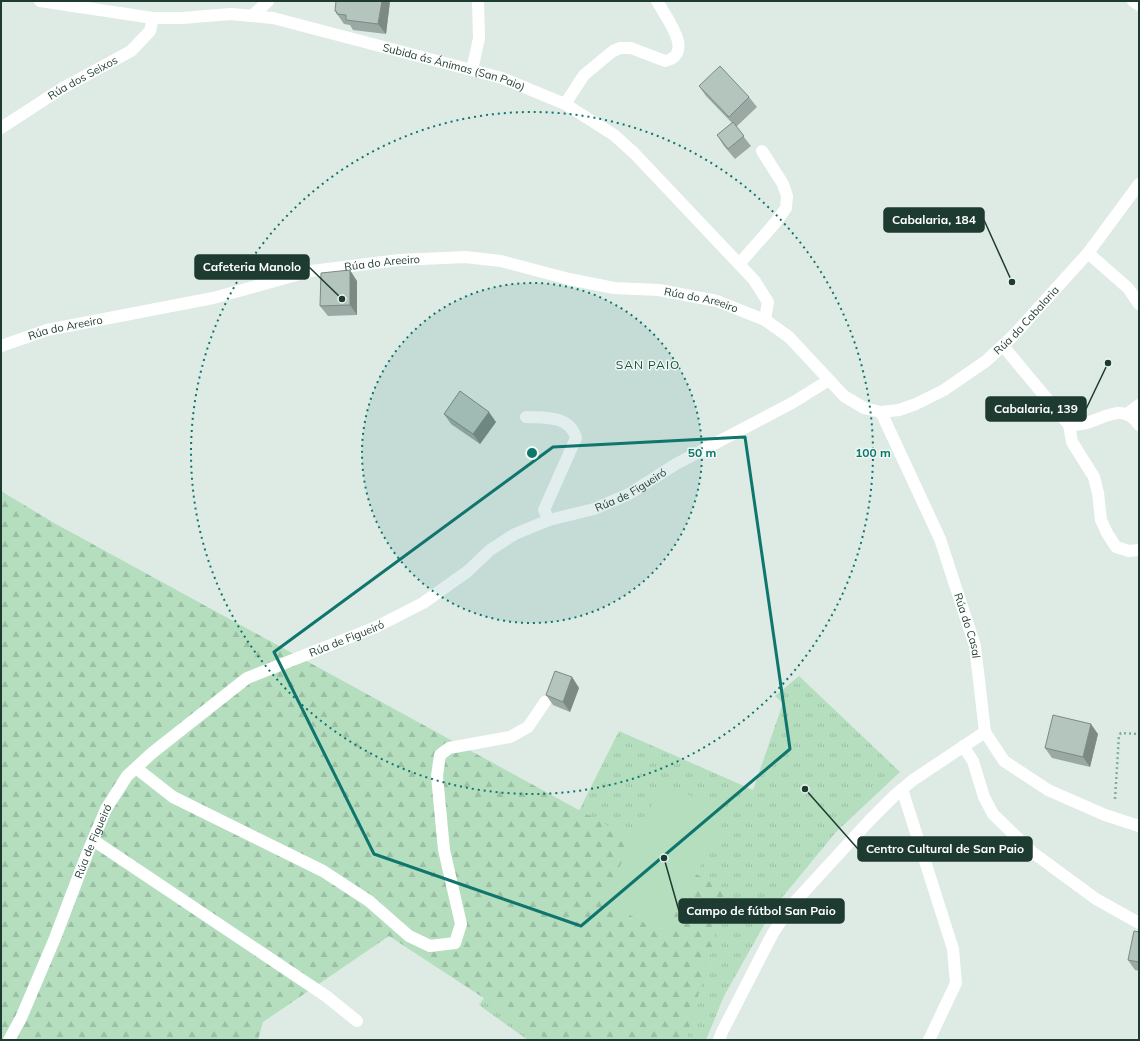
<svg xmlns="http://www.w3.org/2000/svg" width="1140" height="1041" font-family="Mulish,sans-serif">
	<style>
		.grass { fill: url(#grass-tufts) }
		.forest { fill: url(#forest-firs) }
		.pitch { fill: #b4debe }
		.lines { fill: none; stroke-linecap: round; stroke-linejoin: round }
		.path { stroke: #7bb19e; stroke-width: 2.5; stroke-dasharray: 2 3; stroke-linecap: butt }
		.minor { stroke: #fff; stroke-width: 12 }
		.wall { fill: #9aa9a3 }
		.shaded-wall { fill: #7d8a84 }
		.building { fill: #b3c5bd; stroke: #7d8a84 }
		.marked { fill: none; stroke: #0f766e; stroke-width: 3; stroke-linejoin: round }
		.ring { fill: none; stroke: #0f766e; stroke-width: 2; stroke-dasharray: 2 4 }
		.labels { text-anchor: middle; dominant-baseline: central; stroke-width: 3; stroke-linejoin: round; paint-order: stroke }
		.street-label { font-size: 11px; fill: #1e3b32; stroke: #eef7f2 }
		.neighbourhood-label { font-size: 12px; letter-spacing: 1px; fill: #194e3f; stroke: #eef7f2 }
		.centre { fill: #0f766e; stroke: #eef7f2; stroke-width: 2 }
		.ring-label { font-size: 12px; text-anchor: middle; font-weight: bold; fill: #0f766e; stroke: #eef7f2; stroke-width: 3; stroke-linejoin: round; paint-order: stroke }
		.leader { fill: none; stroke: #1e3b32; stroke-width: 1.5 }
		.callout-dot { fill: #1e3b32; stroke: #eef7f2; stroke-width: 1.5 }
		.callout { fill: #1e3b32; stroke: #1e3b32; stroke-width: 1.5 }
		.callout-label { font-size: 12px; text-anchor: middle; font-weight: bold; fill: #fff }
	</style>
	<defs>
		<pattern id="grass-tufts" width="24" height="20" patternUnits="userSpaceOnUse"><rect width="24" height="20" fill="#b4debe"/><path d="M3 7l-1-3M5 7V3M7 7l1-3M15 17l-1-3M17 17v-4M19 17l1-3" fill="none" stroke="#9abfa4"/></pattern>
		<pattern id="forest-firs" width="22" height="20" patternUnits="userSpaceOnUse"><rect width="22" height="20" fill="#b4debe"/><path d="M5 1l3.5 6h-7zM16 11l3.5 6h-7z" fill="#9abfa4"/></pattern>
	</defs>
	<rect width="100%" height="100%" fill="#ddebe4"/>
	<polygon class="grass" points="799,676 900,772 836,832 780,900 764,925 724,996 706,1040 528,1040 479,1005 487,994 619,731 753,790 783,703 775,696"/>
	<polygon class="forest" points="1,491 54,523 727,891 686,1040 548,1040 389,936 263,1022 258,1040 1,1040"/>
	<polygon class="pitch" points="664,782 727,815 665,934 602,900"/>
	<g class="lines">
		<polyline class="path" points="1115,799 1119,735 1121,733 1139,734"/>
		<g class="minor">
			<path id="s1" d="M40,1L153,18H182L231,14L273,18L502,78L565,104L614,135L634,153L739,264L754,280L768,302L765,320"/>
			<polyline points="1133,1 1139,5"/>
			<polyline points="252,16 268,1"/>
			<polyline points="472,70 479,38 478,1"/>
			<path d="M565,104L584,75L613,51L620,48H631L665,61C696,54 665,16 657,1"/>
			<path id="s2" d="M1,128L61,89L131,51L150,31L153,18"/>
			<polyline points="1088,253 1128,288 1139,304"/>
			<polyline points="739,264 775,223 786,208 787,196 783,184 762,151"/>
			<path id="s3" d="M1,346L47,330L213,298L311,271L399,260L465,257L501,261L569,279L614,288L659,290L717,301L765,320L789,337L844,396L864,408L881,412L899,410L916,404L944,390L986,361L1013,336L1088,253L1139,184"/>
			<polyline points="1003,346 1069,425 1072,442 1094,477 1098,493 1101,520 1107,533 1116,547 1129,551 1139,550"/>
			<path id="s4" d="M881,412L940,539L975,646L985,732L1004,761L1048,790L1105,815L1139,826"/>
			<polyline points="1127,414 1139,405"/>
			<path d="M526,417C545,418 570,415 576,438L544,510L549,520"/>
			<path d="M1069,425C1073,425 1078,425 1082,424C1103,420 1123,401 1139,425"/>
			<polyline points="963,746 973,761 984,797 993,814 1032,852 1096,899 1139,923"/>
			<polyline points="136,768 173,797 323,871 369,901 409,936 430,946 455,943 461,924 444,850 437,776 440,755 449,748 510,737 528,727 545,702"/>
			<polyline points="902,789 953,949 956,983 929,1040"/>
			<polyline points="93,840 326,996 357,1021"/>
			<path id="s5" d="M9,1040L21,1018L55,938L87,854L106,809L127,776L152,753L247,678L376,627L423,603L468,571L490,550L515,534L549,520L594,509L629,494L676,464L792,403L829,380"/>
			<polyline points="719,1040 722,1032 773,933 791,906 870,820 895,795 913,780 985,732"/>
		</g>
	</g>
	<g class="wall">
		<polygon points="390,1 386,34 353,30 350,25 344,24 335,11"/>
		<polygon points="699,86 749,97 757,107 736,127 751,146 735,159 724,146 717,135 732,123 706,96"/>
		<polygon points="357,281 357,315 328,316 320,306"/>
		<polygon points="444,414 496,422 480,444 451,424"/>
		<polygon points="572,677 579,688 570,712 553,705 546,695"/>
		<polygon points="1098,734 1090,767 1052,758 1045,748"/>
		<polygon points="1139,932 1139,971 1135,970 1128,960"/>
	</g>
	<g class="shaded-wall">
		<polygon points="382,1 390,1 386,34 378,24"/>
		<polygon points="350,270 357,281 357,315 350,305"/>
		<polygon points="489,412 496,422 480,444 473,434"/>
		<polygon points="572,677 579,688 570,712 563,702"/>
		<polygon points="1091,724 1098,734 1090,767 1083,757"/>
	</g>
	<g class="building">
		<polygon points="336,1 382,1 378,24 346,20 346,15 337,14 337,12 335,11"/>
		<polygon points="720,66 749,97 729,117 699,86"/>
		<polygon points="733,122 744,136 728,149 717,135"/>
		<polygon points="350,270 350,305 320,306 321,273"/>
		<polygon points="460,391 489,412 473,434 444,414"/>
		<polygon points="555,671 572,677 563,702 546,695"/>
		<polygon points="1053,715 1091,724 1083,757 1045,748"/>
		<polygon points="1134,931 1139,932 1139,962 1128,960"/>
	</g>
	<path class="marked" d="M745,437L790,749L581,926L374,854L274,652L553,447Z"/>
	<circle cx="532" cy="453" r="170" fill="#0f766e" fill-opacity=".12"/>
	<g class="ring">
		<circle cx="532" cy="453" r="170"/>
		<circle cx="532" cy="453" r="341"/>
	</g>
	<g class="labels">
		<g class="street-label">
			<text stroke="none"><textPath href="#s1" startOffset="422">Subida ás Ánimas (San Paio)</textPath></text>
			<text stroke="none"><textPath href="#s2" startOffset="96">Rúa dos Seixos</textPath></text>
			<text stroke="none"><textPath href="#s3" startOffset="391">Rúa do Areeiro</textPath></text>
			<text stroke="none"><textPath href="#s3" startOffset="715">Rúa do Areeiro</textPath></text>
			<text stroke="none"><textPath href="#s3" startOffset="1109">Rúa da Cabalaria</textPath></text>
			<text stroke="none"><textPath href="#s3" startOffset="67">Rúa do Areeiro</textPath></text>
			<text stroke="none"><textPath href="#s5" startOffset="876">Rúa de Figueiró</textPath></text>
			<text stroke="none"><textPath href="#s4" startOffset="231">Rúa do Casal</textPath></text>
			<text stroke="none"><textPath href="#s5" startOffset="552">Rúa de Figueiró</textPath></text>
			<text stroke="none"><textPath href="#s5" startOffset="216">Rúa de Figueiró</textPath></text>
		</g>
		<g class="neighbourhood-label">
			<text x="648" y="364">SAN PAIO</text>
		</g>
	</g>
	<circle cx="532" cy="453" r="6" class="centre"/>
	<g class="ring-label">
		<text x="702" y="457">50 m</text>
		<text x="873" y="457">100 m</text>
	</g>
	<path class="leader" d="M1012 282L984 220M342 299L309 267M1108 363L1086 409M805 789L858 849M664 858L679 911"/>
	<g class="callout-dot">
		<circle cx="1012" cy="282" r="4"/>
		<circle cx="342" cy="299" r="4"/>
		<circle cx="1108" cy="363" r="4"/>
		<circle cx="805" cy="789" r="4"/>
		<circle cx="664" cy="858" r="4"/>
	</g>
	<g class="callout">
		<rect x="884" y="208" width="100" height="24" rx="4"/>
		<rect x="195" y="255" width="114" height="24" rx="4"/>
		<rect x="986" y="397" width="100" height="24" rx="4"/>
		<rect x="858" y="837" width="174" height="24" rx="4"/>
		<rect x="679" y="899" width="165" height="24" rx="4"/>
	</g>
	<g class="callout-label">
		<text x="934" y="224">Cabalaria, 184</text>
		<text x="252" y="271">Cafeteria Manolo</text>
		<text x="1036" y="413">Cabalaria, 139</text>
		<text x="945" y="853">Centro Cultural de San Paio</text>
		<text x="761" y="915">Campo de fútbol San Paio</text>
	</g>
	<rect width="1140" height="1041" fill="none" stroke="#1e3b32" stroke-width="4"/>
</svg>
